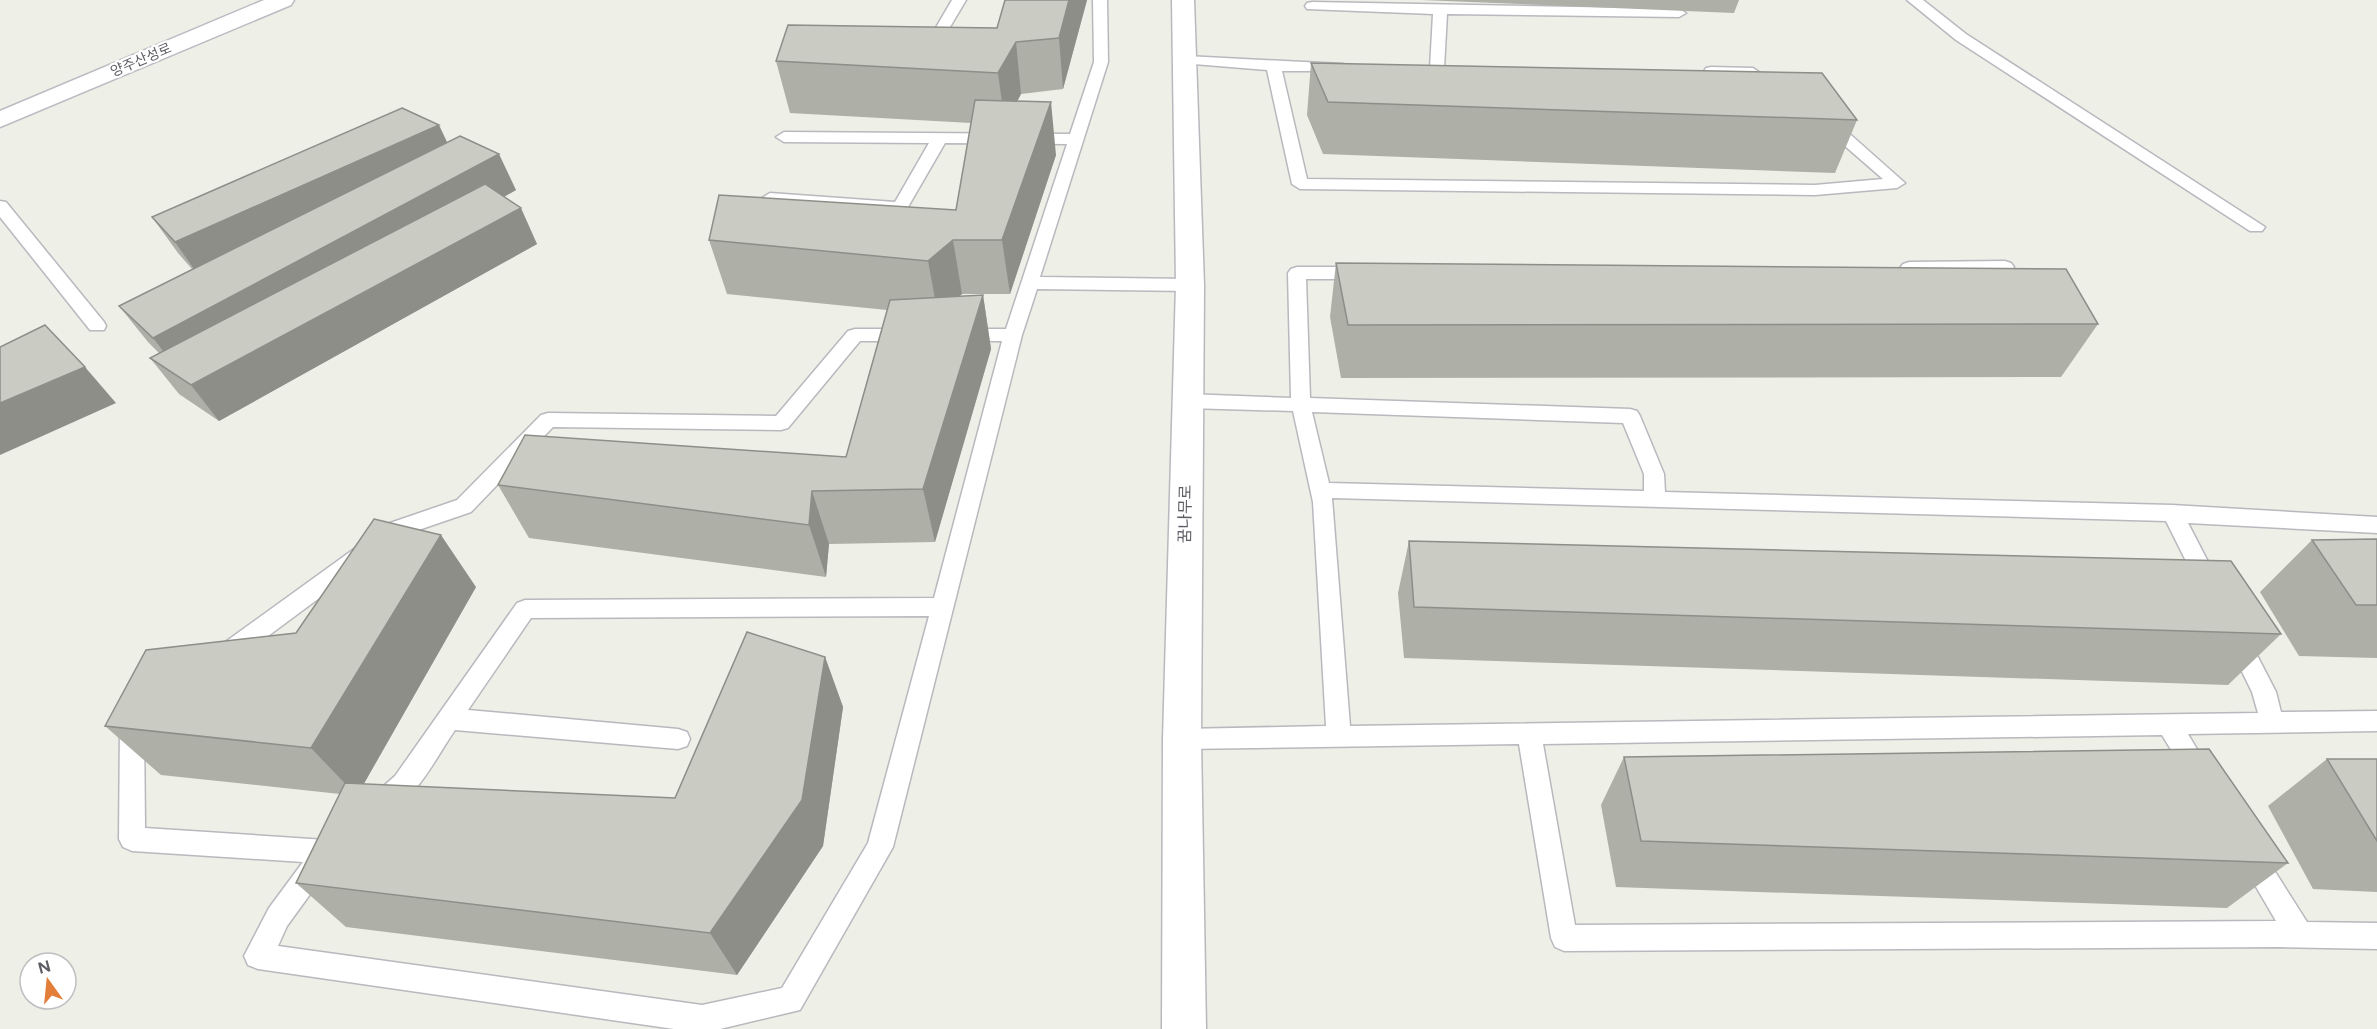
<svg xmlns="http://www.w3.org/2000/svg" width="2377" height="1029" font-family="Figtree,'Noto Sans KR',sans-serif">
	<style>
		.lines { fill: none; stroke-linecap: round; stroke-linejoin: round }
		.lane-casing { stroke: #b8b8bf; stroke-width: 3 }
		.street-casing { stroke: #b8b8bf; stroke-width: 3 }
		.secondary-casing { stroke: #bbbbc3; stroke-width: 3 }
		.lane { fill: #fff; fill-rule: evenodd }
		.street { fill: #fff; fill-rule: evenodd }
		.secondary { fill: #fff; fill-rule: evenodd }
		.wall { fill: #aeafa7 }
		.shaded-wall { fill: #8d8e88 }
		.building { fill: #cacbc2; stroke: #8d8e88; stroke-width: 1.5 }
		.labels { text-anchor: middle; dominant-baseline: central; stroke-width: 4.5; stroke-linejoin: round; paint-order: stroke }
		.far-street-label { font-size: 14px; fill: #5d5e65; stroke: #fff }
		.street-label { font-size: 16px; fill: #5d5e65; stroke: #fff }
	</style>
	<rect width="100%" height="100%" fill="#eeefe6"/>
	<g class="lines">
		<g class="lane-casing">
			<g id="lane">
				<polygon points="952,0 966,0 940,44 918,43 916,40 918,37 931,36"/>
				<path d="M1093,0H1107L1108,62L1040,277L1190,279L1196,281L1199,285L1196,289L1190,291L1037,289L1022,335L893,847L800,1010L720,1029H674L258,969L248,965L244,956L269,908L303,862L132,851L123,847L119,839L120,722L124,715L132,712L140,715L144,722L145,828L326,840L335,844L339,852L335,860L287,926L278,946L702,1005L782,988L868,843L929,616L531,618L468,710L678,729L687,732L690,739L687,746L678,749L455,730C435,759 415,803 380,816L371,813L367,805L371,797L395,776L517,603L525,600L934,598L1002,341H961L954,339L952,335L954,331L961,329H1006L1067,144L945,143L908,207L900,212L770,203L762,198L770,193L895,202L929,143L784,142L776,137L784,132L1070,134L1094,62Z"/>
				<polygon points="1907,0 1923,0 1966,34 2265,227 2262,231 2250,231 1956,40"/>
				<polygon points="1312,2 1679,9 1686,13 1679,17 1447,14 1444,68 1437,72 1430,68 1433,14 1307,9 1305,6 1307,3"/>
				<polygon points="1186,56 1343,64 1345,67 1338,71 1282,71 1307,179 1815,185 1883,179 1822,126 1820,123 1822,120 1834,120 1905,183 1897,188 1815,195 1300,189 1292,184 1267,70 1181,63 1179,60"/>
				<polygon points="1711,67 1753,68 1780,86 1772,91 1745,75 1706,74 1704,71 1706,68"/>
				<polygon points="0,201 6,202 104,322 106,326 104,330 90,330 0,217"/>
				<polygon points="2005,261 2011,263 2014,267 2011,271 1909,274 1903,272 1900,268 1903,264 1909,262"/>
				<path d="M1297,267H1362L1368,269L1371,273L1368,277L1362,279H1306L1310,398L1630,409L1637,411L1640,416L1664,474L1665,492L2172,505L2377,517V533L2188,523L2220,585L2217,591L2209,594L2201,591L2166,521L1332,498L1350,726L2258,713L2252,692L2226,639L2229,632L2237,630L2245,632L2276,692L2281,712L2377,711V731L2188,734L2210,771L2207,779L2198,782L2189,779L2162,735L1543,744L1575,925L2276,921L2238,856L2242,848L2251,844L2260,848L2307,922L2377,923V949L2279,947L1564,951L1555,947L1551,938L1519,744L1182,749L1173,746L1170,739L1173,732L1182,729L1326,726L1313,502L1293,411L1187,408L1180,406L1177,401L1180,396L1187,394L1291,398L1288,273L1291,269ZM1312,412L1623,423L1644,474V491L1329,483Z"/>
				<polygon points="855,329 909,329 916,331 918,335 916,339 909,341 860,341 788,428 781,430 553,427 471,512 404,535 233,662 225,664 217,662 214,655 217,648 390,523 457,500 541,415 548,413 776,416 848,331"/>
			</g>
		</g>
		<g class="street-casing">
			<polygon id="street" points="1172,0 1194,0 1204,285 1201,739 1206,1029 1162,1029 1163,739 1176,285"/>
		</g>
		<g class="secondary-casing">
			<polygon id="secondary" points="264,0 294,0 291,5 0,127 0,111"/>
		</g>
		<use href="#lane" class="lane"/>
		<use href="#street" class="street"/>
		<use href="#secondary" class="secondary"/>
	</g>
	<g class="wall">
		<polygon points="1005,0 1087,0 1063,89 1021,94 1017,101 1056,155 1010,294 962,294 959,296 983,295 991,349 935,542 829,544 826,577 529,538 498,485 846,457 887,310 727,294 709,240 956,210 971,123 790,113 776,61 997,28"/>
		<polygon points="1422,0 1739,0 1734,13"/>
		<polygon points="1311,63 1857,120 1835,173 1323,154 1307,115"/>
		<polygon points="447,142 516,190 504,197 537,244 219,421 179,394 150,358 159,353 148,342 119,306 192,269 178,253 152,217"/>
		<polygon points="1336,263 2098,324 2061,377 1341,378 1330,317"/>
		<polygon points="2377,539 2377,658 2299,656 2260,592 2312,540"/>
		<polygon points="1409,541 2281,634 2228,685 1404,658 1398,593"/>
		<polygon points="476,587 363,784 675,798 825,657 843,707 823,846 737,975 346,927 296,883 340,794 161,775 105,726 296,633"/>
		<polygon points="1624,757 2288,863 2227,908 1616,887 1601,805"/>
		<polygon points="2327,759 2377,759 2377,892 2313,889 2268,806"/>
	</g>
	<g class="shaded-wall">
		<polygon points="1069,0 1087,0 1063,89 1059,38"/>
		<polygon points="1016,42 1021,94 1005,125 998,73"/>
		<polygon points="1051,102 1056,155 1010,294 1002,240"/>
		<polygon points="439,125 456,161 201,279 175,242"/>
		<polygon points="499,154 516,190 182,375 153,338"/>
		<polygon points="521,208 537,244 219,421 191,385"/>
		<polygon points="953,240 962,294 938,315 928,261"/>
		<polygon points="983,295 991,349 935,542 923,489"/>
		<polygon points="85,367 116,403 0,455 0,403"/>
		<polygon points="812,491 829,544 826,577 809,525"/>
		<polygon points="441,535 476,587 357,796 311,748"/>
		<polygon points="825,657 843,707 823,846 737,975 710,933"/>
	</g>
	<g class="building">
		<polygon points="1005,0 1069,0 1059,38 1016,42 998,73 776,61 788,25 997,28"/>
		<polygon points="1311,63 1822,73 1857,120 1328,102"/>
		<polygon points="975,100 1051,102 1002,240 953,240 928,261 709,240 719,195 956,210"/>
		<polygon points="402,108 439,125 175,242 152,217"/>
		<polygon points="460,136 499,154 153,338 119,306"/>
		<polygon points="485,184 521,208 191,385 150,358"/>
		<polygon points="1336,263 2066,269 2098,324 1348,325"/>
		<polygon points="983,295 923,489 812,491 809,525 498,485 525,435 846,457 890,300"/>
		<polygon points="45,325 85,367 0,403 0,347"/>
		<polygon points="374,519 441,535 311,748 105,726 146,650 296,633"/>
		<polygon points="2377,539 2377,605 2356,605 2312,540"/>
		<polygon points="1409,541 2231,561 2281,634 1414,607"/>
		<polygon points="747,632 825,657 802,800 710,933 296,883 345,783 675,798"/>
		<polygon points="2209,749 2288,863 1641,841 1624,757"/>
		<polygon points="2327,759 2377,759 2377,841"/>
	</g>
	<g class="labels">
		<g class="far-street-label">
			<text transform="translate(141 60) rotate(-23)">양주산성로</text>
		</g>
		<g class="street-label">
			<text transform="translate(1185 514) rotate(-89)">꿈나무로</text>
		</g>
	</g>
	<g transform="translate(48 981) rotate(345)"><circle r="28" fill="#ffffff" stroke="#bebfc1" stroke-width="1.5"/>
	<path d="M0-4.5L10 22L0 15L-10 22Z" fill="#e37e38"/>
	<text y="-9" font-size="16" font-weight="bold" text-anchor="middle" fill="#5d5e65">N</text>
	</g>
</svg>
